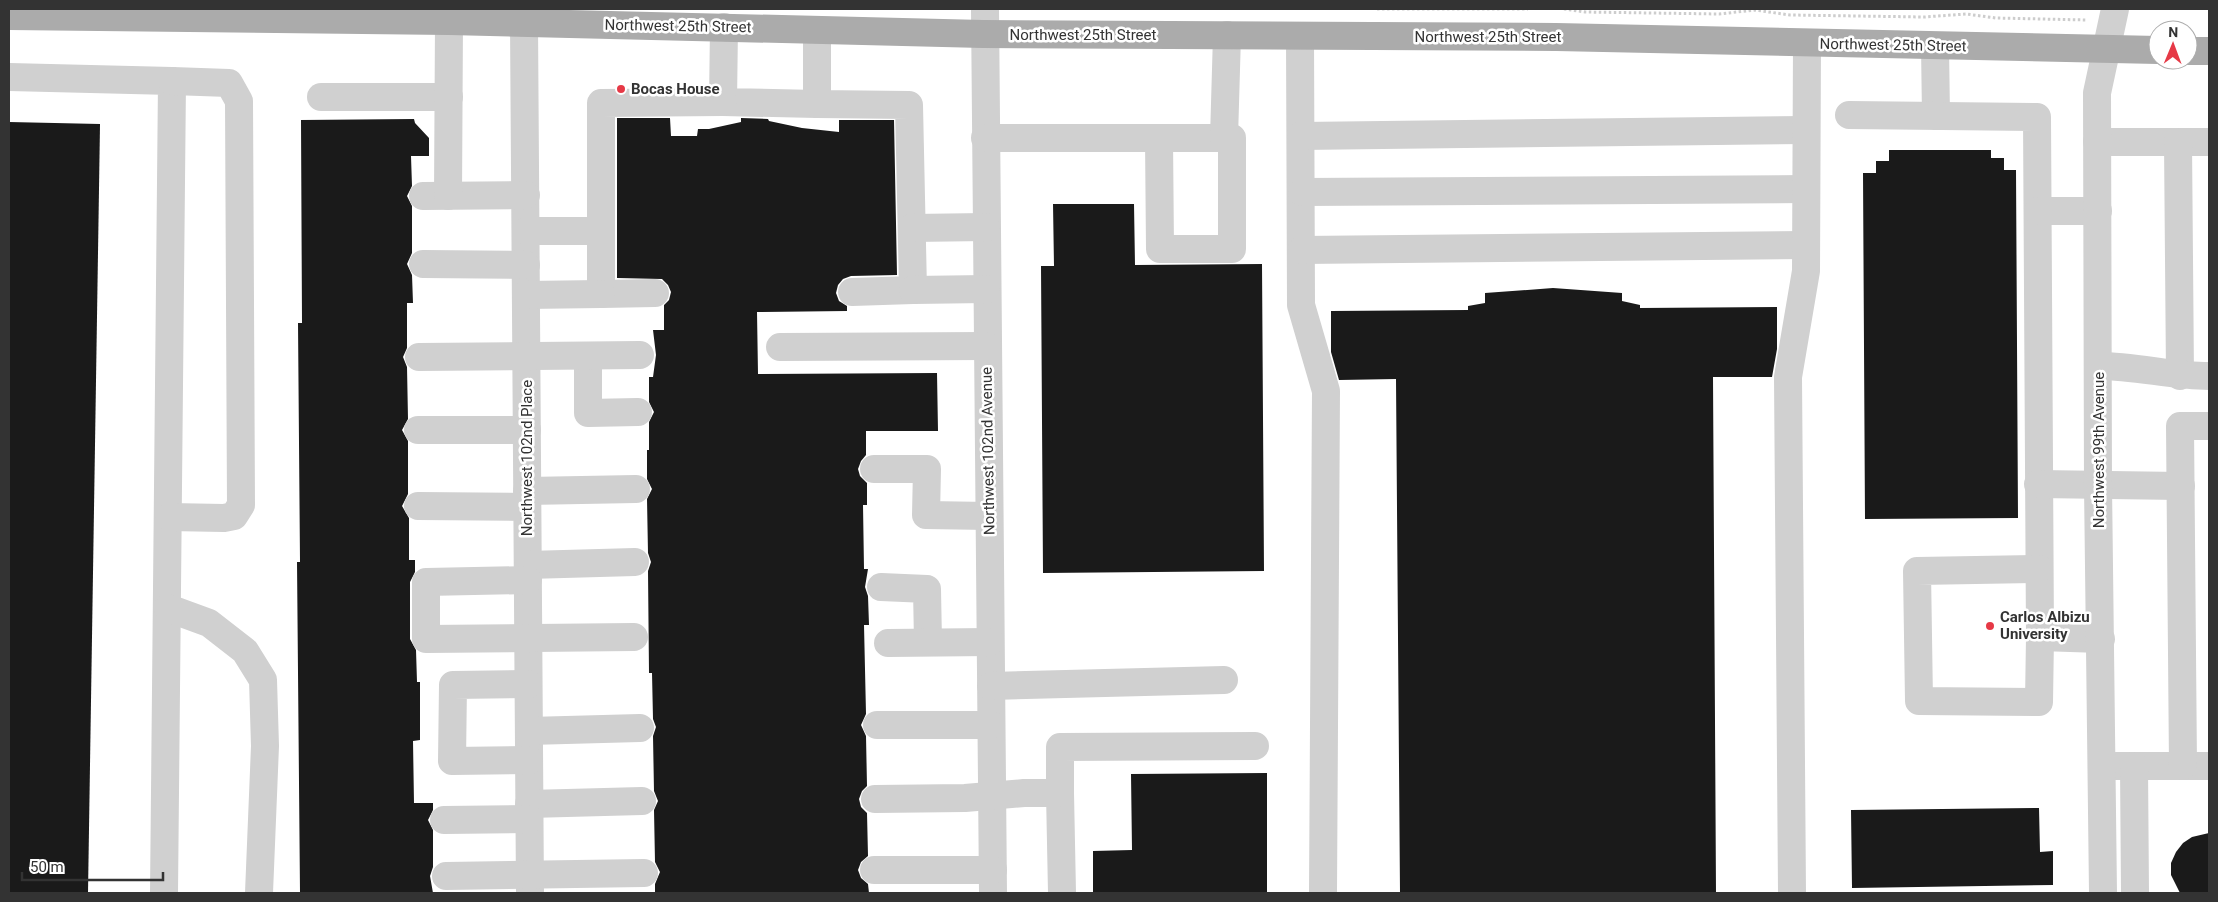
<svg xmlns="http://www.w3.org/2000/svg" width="2218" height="902" font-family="Roboto,sans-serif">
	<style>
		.building { fill: #1a1a1a }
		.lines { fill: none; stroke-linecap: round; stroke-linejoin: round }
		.path { stroke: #cdcdcd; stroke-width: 3; stroke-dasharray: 2.5 2.5; stroke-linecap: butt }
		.minor { stroke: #d0d0d0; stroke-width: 28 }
		.major { stroke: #ababab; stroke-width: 28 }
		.poi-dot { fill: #e63946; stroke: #fff; stroke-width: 2 }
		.labels { text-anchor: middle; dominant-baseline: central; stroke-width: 5; stroke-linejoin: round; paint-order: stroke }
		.street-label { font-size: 15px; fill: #333; stroke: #fff }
		.poi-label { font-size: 15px; font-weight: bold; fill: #333; stroke: #fff; text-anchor: start }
	</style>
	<rect width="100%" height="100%" fill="#fff"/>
	<g class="building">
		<polygon points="617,118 670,118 671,136 697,136 698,129 709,129 741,122 741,118 768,119 769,121 802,128 839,132 839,120 894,120 897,275 851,276 843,279 838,285 836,293 839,301 847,306 847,311 757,312 758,374 937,373 938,431 866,431 866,455 861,461 858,469 860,476 867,483 867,505 863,505 864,569 868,569 865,587 868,596 869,625 864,625 866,714 861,725 866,736 867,786 862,791 859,799 861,807 867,813 868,856 861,862 858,870 861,878 868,884 869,893 655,893 655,884 660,872 655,862 654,810 658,801 654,791 653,736 656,727 653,719 652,673 649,673 648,571 651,562 648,553 647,499 652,489 647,479 647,450 649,450 649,422 654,412 649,402 649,377 653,377 656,355 653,330 664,330 664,305 669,300 671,292 668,285 662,279 617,278"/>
		<polygon points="414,119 415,123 429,138 429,156 411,156 412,186 407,196 412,206 412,253 407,264 412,275 413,303 407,303 407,348 403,357 407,367 408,419 402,430 408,441 408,494 402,506 409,518 409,560 415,560 415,572 410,582 410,639 416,650 417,682 420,682 420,740 413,741 414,803 433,803 433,810 428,820 433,830 433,867 430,876 433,893 300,893 297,562 300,562 298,323 302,323 301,120"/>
		<polygon points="9,122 100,124 88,893 9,893"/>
		<polygon points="1889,150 1991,150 1991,158 2004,158 2004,170 2016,170 2018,518 1865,519 1863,173 1876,173 1876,161 1889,161"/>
		<polygon points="1053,204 1134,204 1135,265 1262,264 1264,571 1043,573 1041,266 1054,266"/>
		<polygon points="1553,288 1622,293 1622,301 1640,305 1640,308 1777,307 1777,349 1772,377 1713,377 1716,893 1400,893 1396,379 1339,380 1331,352 1331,311 1468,310 1468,306 1485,303 1485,293"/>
		<polygon points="1267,773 1267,893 1093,893 1093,851 1132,850 1131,774"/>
		<polygon points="2039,808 2040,852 2053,851 2053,885 1852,888 1851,810"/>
		<polygon points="2209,833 2209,893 2180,893 2171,875 2171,863 2176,852 2183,843 2192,837"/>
	</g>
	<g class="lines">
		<g class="path">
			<polyline points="1377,9 1528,9"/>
			<polyline points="1564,9 1585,12 1719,14 1755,10 1790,15 1924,17 1966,14 1996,18 2087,20"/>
		</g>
		<g class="minor">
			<polyline points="985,9 993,893"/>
			<polyline points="524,23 530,893"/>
			<polyline points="724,27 723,102 817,104"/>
			<polyline points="817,30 817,104 909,105 913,290 852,292"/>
			<polyline points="1300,36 1301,305 1326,391 1323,893"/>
			<polyline points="1935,46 1936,116"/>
			<polyline points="9,77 172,81 164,893"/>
			<polyline points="321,97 449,97"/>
			<polyline points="1849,115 2037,117 2040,637 2101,639"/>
			<polyline points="1301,136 1806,130"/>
			<polyline points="985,138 1232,138 1232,249 1160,249 1159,138"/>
			<polyline points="1224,138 1227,35"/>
			<polyline points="2097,142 2209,142"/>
			<polyline points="2178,142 2180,376"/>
			<polyline points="1302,192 1806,189"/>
			<polyline points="423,196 526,195"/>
			<polyline points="448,196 449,21"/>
			<polyline points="2038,211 2098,211"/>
			<polyline points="912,228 986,227"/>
			<polyline points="526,231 601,231"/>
			<polyline points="1302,250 1806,245"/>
			<polyline points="423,264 526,265"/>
			<polyline points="913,290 986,289"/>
			<polyline points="655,293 601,294 601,103 723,102"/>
			<polyline points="526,295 601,294"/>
			<polyline points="780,347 987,346"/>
			<polyline points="588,356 588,413 638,412"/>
			<polyline points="419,357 640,355"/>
			<path d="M2099,366C2136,366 2172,376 2209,376"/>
			<polyline points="418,430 527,430"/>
			<polyline points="874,469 927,469 926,515 989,516"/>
			<polyline points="2038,484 2181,486"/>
			<polyline points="527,491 636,489"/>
			<polyline points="418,506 527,507"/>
			<polyline points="169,517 224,518 234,516 241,505 239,101 229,83 172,81"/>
			<polyline points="528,565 635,562"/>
			<polyline points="2039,569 1917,571 1919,701 2039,702 2040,637"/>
			<polyline points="528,580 426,582 426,639 634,637"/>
			<polyline points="881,587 927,589 928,642"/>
			<polyline points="168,608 209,623 245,651 263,680 265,746 259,893"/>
			<polyline points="888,643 990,642"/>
			<polyline points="528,684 453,685 452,761 529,760"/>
			<polyline points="991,686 1224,680"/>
			<polyline points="877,725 991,725"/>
			<polyline points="529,731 640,728"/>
			<polyline points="2116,766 2209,766"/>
			<polyline points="2134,766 2135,893"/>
			<polyline points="2183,766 2180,426 2209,426"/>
			<polyline points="1060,793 1062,893"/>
			<polyline points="875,799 965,798 1024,793 1060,793 1060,747 1255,746"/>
			<polyline points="529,804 642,801"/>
			<polyline points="444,820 529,819"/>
			<polyline points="874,870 993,870"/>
			<polyline points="446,876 644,873"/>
			<polyline points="1792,893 1788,377 1806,271 1807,43"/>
			<polyline points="2103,893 2098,485 2097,93 2115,9"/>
		</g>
		<g class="major">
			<polyline points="9,16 449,21 983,34 1556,37 2158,50"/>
			<polyline points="2188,51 2209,51"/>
		</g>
	</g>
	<g class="poi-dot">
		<circle cx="621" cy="89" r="5"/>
		<circle cx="1990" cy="626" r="5"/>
	</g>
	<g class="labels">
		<g class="street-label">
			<text transform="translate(678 26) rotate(1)">Northwest 25th Street</text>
			<text x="1083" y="35">Northwest 25th Street</text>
			<text x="1488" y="37">Northwest 25th Street</text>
			<text transform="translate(1893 45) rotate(1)">Northwest 25th Street</text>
			<text transform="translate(2099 450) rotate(-90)">Northwest 99th Avenue</text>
			<text transform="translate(988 451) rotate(-91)">Northwest 102nd Avenue</text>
			<text transform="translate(527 458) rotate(-90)">Northwest 102nd Place</text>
		</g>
		<g class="poi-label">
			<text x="631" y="89">Bocas House</text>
			<text x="2000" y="617">Carlos Albizu<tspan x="2000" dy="17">University</tspan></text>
		</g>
	</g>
	<rect width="2218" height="902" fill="none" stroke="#333333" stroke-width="20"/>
	<g transform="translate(2173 45) rotate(1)"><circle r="24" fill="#ffffff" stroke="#adadad"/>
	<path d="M0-4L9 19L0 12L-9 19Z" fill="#e63946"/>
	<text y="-8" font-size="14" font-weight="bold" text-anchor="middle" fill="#333333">N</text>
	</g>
	<path d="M22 872v8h141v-8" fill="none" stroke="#333333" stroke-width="2.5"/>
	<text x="30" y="872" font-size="15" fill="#333333" stroke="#ffffff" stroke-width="4" paint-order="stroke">50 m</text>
</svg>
